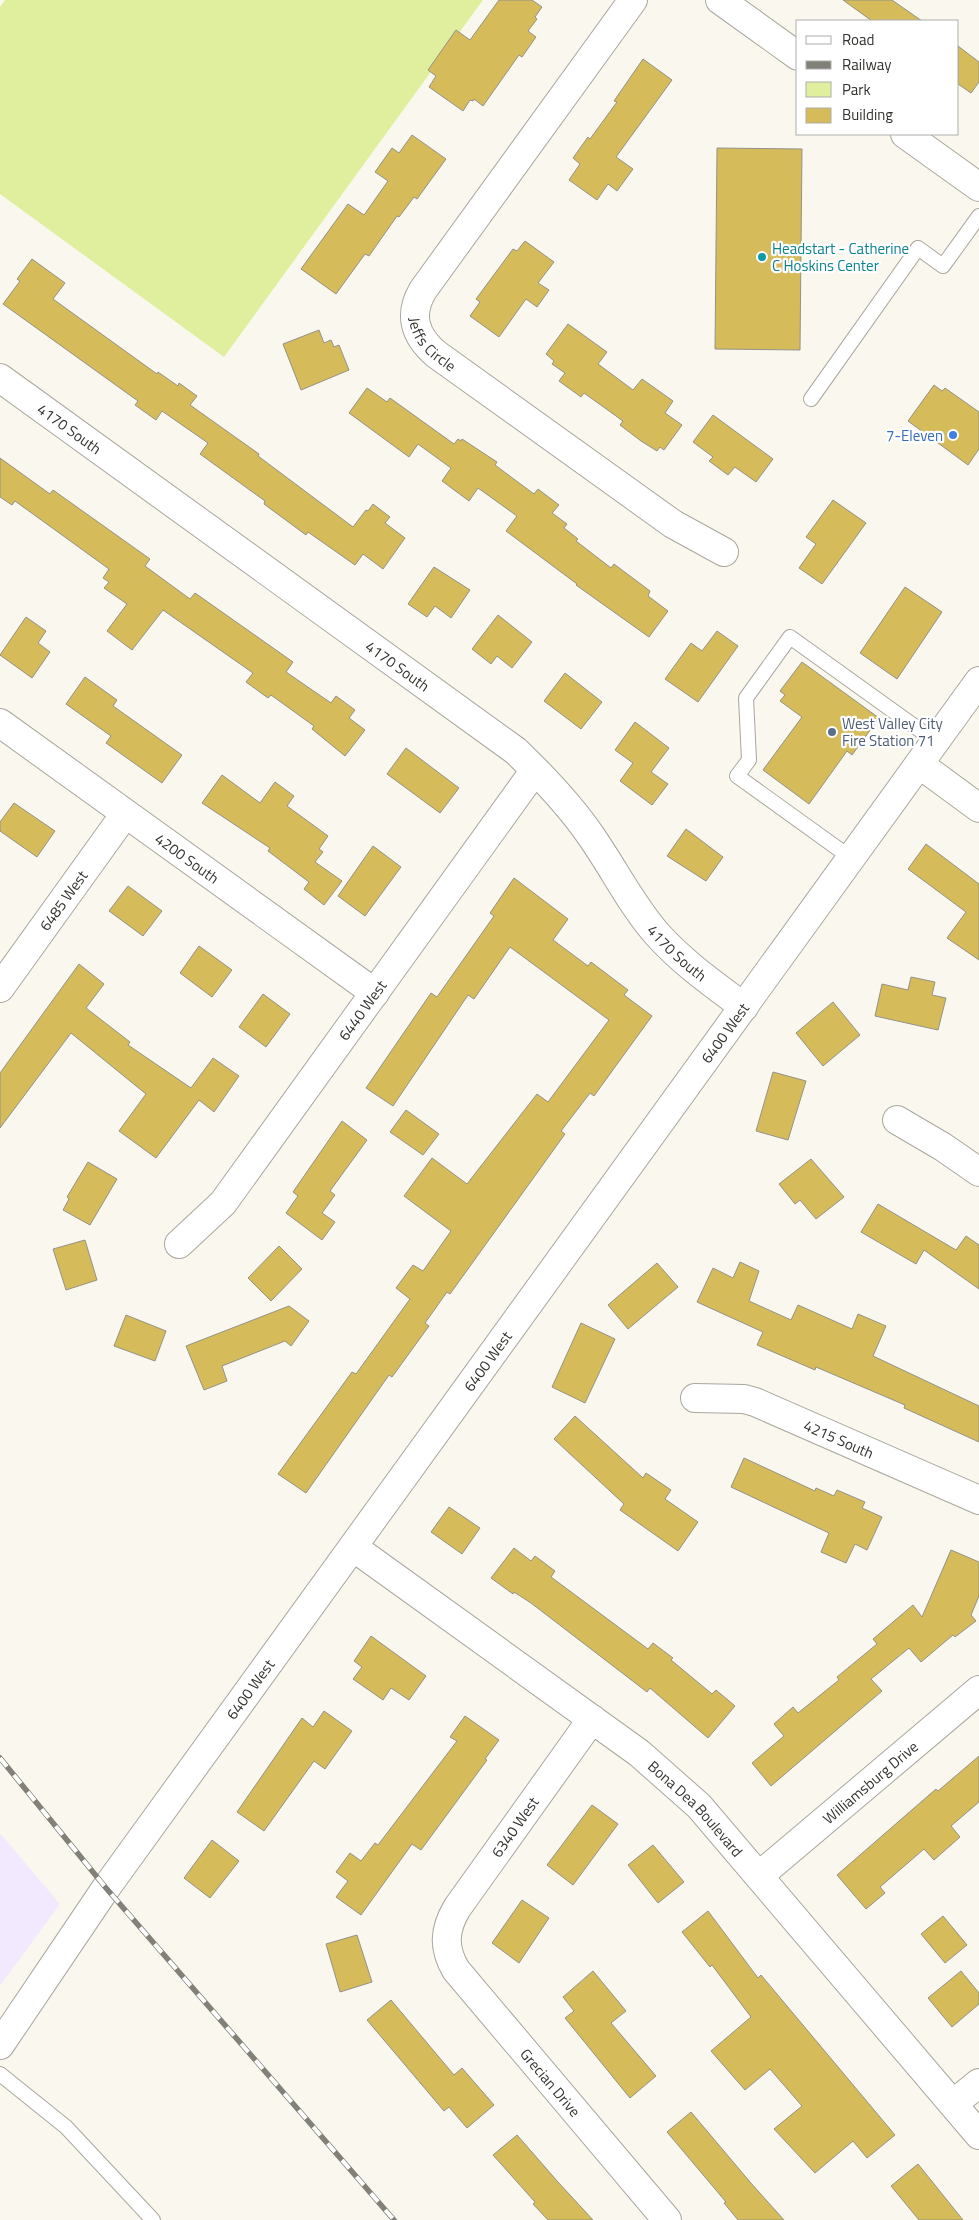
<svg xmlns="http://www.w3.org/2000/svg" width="979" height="2220" font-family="'Titillium Web',sans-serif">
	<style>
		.industrial { fill: #f3e9fe }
		.green { fill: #dfef9e }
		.building { fill: #d5bb59; stroke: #949289 }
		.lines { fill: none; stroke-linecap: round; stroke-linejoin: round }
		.lane-casing { stroke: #a9a79e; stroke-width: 16 }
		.street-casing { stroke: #a9a79e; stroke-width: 30 }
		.secondary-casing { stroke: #a9a79e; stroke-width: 30 }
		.lane { stroke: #fff; stroke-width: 14 }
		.street { stroke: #fff; stroke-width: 28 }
		.secondary { stroke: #fff; stroke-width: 28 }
		.rail-casing { stroke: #818079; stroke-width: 5.5 }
		.rail { stroke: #fff; stroke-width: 4; stroke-dasharray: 11; stroke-linecap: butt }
		.culture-dot { fill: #0f9aa8; stroke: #fff; stroke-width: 2 }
		.shop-dot { fill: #3f7fe0; stroke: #fff; stroke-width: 2 }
		.service-dot { fill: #5c6f8a; stroke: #fff; stroke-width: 2 }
		.labels { text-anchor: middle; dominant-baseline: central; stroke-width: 4.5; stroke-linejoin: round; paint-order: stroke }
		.culture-label { font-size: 15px; fill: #0d838f; stroke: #fff; text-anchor: start }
		.street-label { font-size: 15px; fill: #33322e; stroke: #fff }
		.shop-label { font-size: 15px; fill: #366cbe; stroke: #fff; text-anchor: end }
		.service-label { font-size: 15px; fill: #4e5e75; stroke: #fff; text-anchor: start }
	</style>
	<rect width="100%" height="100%" fill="#faf8ee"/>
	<polygon class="industrial" points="0,1833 60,1904 0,1986"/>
	<polygon class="green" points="5,0 483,0 224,357 0,194 0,7"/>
	<g class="building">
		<polygon points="499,0 532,0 542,7 535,17 537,19 528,31 536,37 522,57 519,55 483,106 474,99 473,101 470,100 463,111 429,87 436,76 428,70 456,30 470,40"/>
		<polygon points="843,0 892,0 922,21 872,21"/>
		<polygon points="958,46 979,62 979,82 971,93 958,84"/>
		<polygon points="643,59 672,80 616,157 633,169 617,191 608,184 597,200 569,180 580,164 573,158 588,137 590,139 617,102 614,101"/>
		<polygon points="412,135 446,159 417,199 414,197 399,217 397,216 369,256 365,254 336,294 301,269 348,204 364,215 388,181 375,172 392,148 399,153"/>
		<polygon points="717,148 802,149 800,350 715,349"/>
		<polygon points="525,241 554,262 538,283 549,290 537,307 526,299 499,337 470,316 480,302 476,299 513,249 517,251"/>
		<polygon points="32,259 65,283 53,299 157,374 158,372 178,386 179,383 197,396 190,405 259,454 258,456 353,527 366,510 368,511 373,504 390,517 385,523 405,538 383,569 363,554 355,565 308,532 306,535 264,504 265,501 200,454 208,443 162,411 156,420 135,405 138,401 3,304 20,281 17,279"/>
		<polygon points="568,324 607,352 598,364 633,390 642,379 673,401 665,413 682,425 664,450 660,447 657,451 641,441 620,425 623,421 584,393 581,397 559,381 565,373 552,364 554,361 546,354"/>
		<polygon points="319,330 324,343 331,340 334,347 339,345 349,370 301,390 283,344"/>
		<polygon points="934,385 942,391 945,388 979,412 979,449 968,465 908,421"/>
		<polygon points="367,388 387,402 390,398 454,444 458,439 461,441 462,439 497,462 495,465 534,494 538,489 559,505 552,513 567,524 564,528 578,539 576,541 611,568 614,564 650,591 648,596 668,611 649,637 576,585 577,584 506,531 517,516 478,488 469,501 442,481 451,468 418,444 409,457 349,413"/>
		<polygon points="713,415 773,459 756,482 735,467 728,475 709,461 713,457 693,442"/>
		<polygon points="0,458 50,494 53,490 150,559 145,566 190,599 195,593 293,662 286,672 331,703 336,696 355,710 349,718 365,730 345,756 312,729 314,726 271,695 268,698 246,682 253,673 163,610 132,650 107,631 127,604 104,588 109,582 103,578 109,569 15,501 12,505 0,497"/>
		<polygon points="833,500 866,523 822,584 799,568 816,544 806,537"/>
		<polygon points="434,567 470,590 451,618 435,606 427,617 408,604"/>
		<polygon points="905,587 942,612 897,679 860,653"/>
		<polygon points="498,615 532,642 512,668 497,656 491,664 472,649"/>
		<polygon points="26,617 46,631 38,643 50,652 32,678 0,655"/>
		<polygon points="717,631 738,646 698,702 665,679 691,643 702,651"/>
		<polygon points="802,662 879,718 852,755 847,751 809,804 763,770 802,717 780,701 785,695 780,691"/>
		<polygon points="565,673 602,702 581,729 544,701"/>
		<polygon points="85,677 117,700 113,706 182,755 162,783 106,743 111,736 66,704"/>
		<polygon points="635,722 669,748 651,772 668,784 652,805 620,781 633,763 615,750"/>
		<polygon points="406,748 459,788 440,813 387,774"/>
		<polygon points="222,775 260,803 275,782 294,796 287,806 328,836 319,849 323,852 315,862 342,881 324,905 304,889 309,882 268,851 270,848 202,803"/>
		<polygon points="14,803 55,831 37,857 0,831 0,822"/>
		<polygon points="686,829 723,857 706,881 667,856"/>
		<polygon points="926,844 979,884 979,960 947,938 966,912 908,869"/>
		<polygon points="373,846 401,867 365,916 338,896"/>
		<polygon points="514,878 568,919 553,940 588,966 591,962 628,990 624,995 652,1016 594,1096 590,1093 561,1131 565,1134 450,1294 447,1292 425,1323 429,1326 392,1377 389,1375 306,1493 278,1474 352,1372 356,1374 410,1299 396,1288 413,1265 423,1271 451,1231 404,1196 432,1158 467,1184 537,1094 548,1102 609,1020 510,947 474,999 468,995 393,1106 366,1088 431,993 437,997 494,916 490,913"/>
		<polygon points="128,886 162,911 143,936 109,911"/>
		<polygon points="199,946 232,970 212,997 180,973"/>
		<polygon points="79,964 104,984 86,1008 130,1042 128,1045 191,1088 213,1058 239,1076 214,1112 199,1100 156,1158 119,1131 146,1094 71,1033 0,1128 0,1073"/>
		<polygon points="911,977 935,982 932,995 946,998 938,1030 875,1016 882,984 908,990"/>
		<polygon points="263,994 290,1014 266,1047 239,1027"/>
		<polygon points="833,1002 860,1035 823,1066 796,1033"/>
		<polygon points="773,1072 806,1081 788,1140 756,1131"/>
		<polygon points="406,1110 439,1134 423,1155 390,1132"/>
		<polygon points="342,1121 367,1140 330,1191 335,1195 322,1213 335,1222 322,1240 286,1213 298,1196 293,1192"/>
		<polygon points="811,1159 844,1197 816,1219 800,1200 795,1204 779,1184"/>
		<polygon points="88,1162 117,1179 90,1225 63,1210 69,1199 67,1197"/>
		<polygon points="878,1204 956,1250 966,1236 979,1245 979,1289 924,1250 916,1264 861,1232"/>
		<polygon points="85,1240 97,1280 66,1290 53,1249"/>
		<polygon points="279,1246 302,1269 271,1301 248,1278"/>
		<polygon points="740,1262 759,1271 749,1301 791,1320 798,1305 852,1329 858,1314 886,1326 873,1356 979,1406 979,1442 904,1408 905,1405 816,1367 815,1370 757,1345 763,1332 697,1302 713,1268 733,1278"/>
		<polygon points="657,1263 678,1287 628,1329 608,1305"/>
		<polygon points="289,1306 309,1321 291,1346 285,1341 222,1366 227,1381 204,1390 186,1346"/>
		<polygon points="126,1315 166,1331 155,1361 114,1346"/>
		<polygon points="581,1323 615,1339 585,1403 552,1387"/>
		<polygon points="575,1416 643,1478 646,1473 671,1490 665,1499 698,1522 678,1551 620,1510 624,1504 554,1439"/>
		<polygon points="744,1458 815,1491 816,1488 834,1496 837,1490 865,1502 862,1508 882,1517 867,1550 855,1544 846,1563 821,1552 829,1533 731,1487"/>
		<polygon points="449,1507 480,1528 462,1554 431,1532"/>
		<polygon points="514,1548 531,1561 535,1556 555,1571 551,1577 648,1649 653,1643 673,1658 671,1660 712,1694 716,1690 735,1706 708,1738 650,1688 647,1692 531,1603 514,1592 513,1594 491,1578"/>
		<polygon points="951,1550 979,1562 979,1596 971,1615 976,1621 955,1637 953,1635 921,1662 909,1648 871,1679 882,1691 771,1786 752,1763 784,1736 774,1724 793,1707 798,1713 839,1680 837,1677 877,1644 873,1639 913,1605 922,1617"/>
		<polygon points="371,1636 426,1676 409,1700 391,1688 383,1700 353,1679 362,1667 354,1661"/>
		<polygon points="324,1711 352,1731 325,1769 314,1761 264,1831 237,1812 302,1718 313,1727"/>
		<polygon points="465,1716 499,1740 485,1759 487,1760 421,1850 412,1844 361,1915 336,1897 348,1881 336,1872 350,1853 361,1861 375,1843 378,1845 457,1741 450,1737"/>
		<polygon points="979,1756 979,1802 951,1826 960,1837 934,1860 924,1849 880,1887 885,1893 866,1909 837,1875 936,1789 938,1791"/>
		<polygon points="592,1805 618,1824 573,1885 547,1865"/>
		<polygon points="212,1840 239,1861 210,1898 184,1878"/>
		<polygon points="653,1845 684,1882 658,1903 628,1865"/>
		<polygon points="522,1900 549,1918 519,1963 492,1943"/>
		<polygon points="708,1911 758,1978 761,1975 895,2135 867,2158 853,2141 815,2173 774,2129 802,2106 770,2069 745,2090 711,2051 751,2017 712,1965 710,1967 682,1932"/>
		<polygon points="943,1916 967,1945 945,1963 921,1934"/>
		<polygon points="357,1935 372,1982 340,1992 326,1944"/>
		<polygon points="593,1971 626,2011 611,2023 656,2076 630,2098 565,2018 574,2011 563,1997"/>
		<polygon points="961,1971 979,1993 979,2004 952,2027 928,1998"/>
		<polygon points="391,2000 454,2075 462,2068 494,2105 467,2128 449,2107 444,2111 367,2020"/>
		<polygon points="691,2112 750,2182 784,2220 738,2220 724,2203 726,2202 667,2132"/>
		<polygon points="517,2135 558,2182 593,2220 548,2220 533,2204 535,2202 493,2155"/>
		<polygon points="918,2164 963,2220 919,2220 891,2186"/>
	</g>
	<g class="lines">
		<g class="lane-casing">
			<g id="lane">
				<polyline points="811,399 918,248 943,266 979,216"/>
				<polyline points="851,858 737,776 749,760 746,698 790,637 935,741"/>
				<polyline points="0,2074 66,2127 153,2220"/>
			</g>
		</g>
		<g class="street-casing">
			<g id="street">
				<path id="s1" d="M633,0L423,290C408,315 415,336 436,354L673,524L724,552"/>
				<path id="s2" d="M0,378L516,751C544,778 570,805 591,836C614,869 631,904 657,934C682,962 713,984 744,1007"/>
				<path id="s3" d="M0,723L375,993"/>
				<polyline points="919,764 979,808"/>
				<path id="s4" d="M0,988L125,814"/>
				<polyline points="897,1120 943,1147 979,1172"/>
				<path id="s5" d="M179,1244L223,1203L535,770"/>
				<path id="s6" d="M695,1398L744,1399L755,1402L979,1500"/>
				<path id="s7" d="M353,1547L639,1753L699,1806L979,2135"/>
				<path id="s8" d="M592,1719L457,1908C444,1930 443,1948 456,1970L667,2220"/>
				<path id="s9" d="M760,1875L979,1690"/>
				<polyline points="953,2104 979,2083"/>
			</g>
		</g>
		<g class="secondary-casing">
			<g id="secondary">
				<polyline points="720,0 798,56"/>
				<polyline points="905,134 979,187"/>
				<path id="s10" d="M0,2045L106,1888L979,681"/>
			</g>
		</g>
		<use href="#lane" class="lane"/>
		<use href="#street" class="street"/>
		<use href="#secondary" class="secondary"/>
		<g class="rail-casing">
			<polyline id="rail" points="0,1758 106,1888 394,2220"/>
		</g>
		<use href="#rail" class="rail"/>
	</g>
	<circle class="culture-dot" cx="762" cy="257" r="5"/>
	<circle class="shop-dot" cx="953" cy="435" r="5"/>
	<circle class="service-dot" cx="832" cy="732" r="5"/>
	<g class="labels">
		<g class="culture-label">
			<text x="772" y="248">Headstart - Catherine<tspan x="772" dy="17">C Hoskins Center</tspan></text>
		</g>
		<g class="street-label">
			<text stroke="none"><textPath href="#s1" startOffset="420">Jeffs Circle</textPath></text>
			<text stroke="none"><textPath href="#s2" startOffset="86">4170 South</textPath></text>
			<text stroke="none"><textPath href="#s2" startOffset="491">4170 South</textPath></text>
			<text stroke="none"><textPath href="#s3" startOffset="231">4200 South</textPath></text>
			<text stroke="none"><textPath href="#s4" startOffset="108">6485 West</textPath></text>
			<text stroke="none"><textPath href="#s2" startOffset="896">4170 South</textPath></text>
			<text stroke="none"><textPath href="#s5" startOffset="298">6440 West</textPath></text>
			<text stroke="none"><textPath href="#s10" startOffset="1245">6400 West</textPath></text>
			<text stroke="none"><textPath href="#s10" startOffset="840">6400 West</textPath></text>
			<text stroke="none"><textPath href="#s6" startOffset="152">4215 South</textPath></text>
			<text stroke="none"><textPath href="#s10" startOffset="435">6400 West</textPath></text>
			<text stroke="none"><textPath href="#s9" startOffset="144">Williamsburg Drive</textPath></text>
			<text stroke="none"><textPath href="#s7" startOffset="432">Bona Dea Boulevard</textPath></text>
			<text transform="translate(515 1827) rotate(-55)">6340 West</text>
			<text stroke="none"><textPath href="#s8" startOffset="445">Grecian Drive</textPath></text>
		</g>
		<g class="shop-label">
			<text x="943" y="435">7-Eleven</text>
		</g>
		<g class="service-label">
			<text x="842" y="723">West Valley City<tspan x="842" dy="17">Fire Station 71</tspan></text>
		</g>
	</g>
	<rect x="796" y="20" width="162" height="115" fill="#ffffff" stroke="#adadab"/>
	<rect x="806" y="36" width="25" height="8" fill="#ffffff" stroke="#adadab"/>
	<text x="842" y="45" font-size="15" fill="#33322e">Road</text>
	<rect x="806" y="61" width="25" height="8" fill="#818079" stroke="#adadab"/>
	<text x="842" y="70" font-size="15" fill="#33322e">Railway</text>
	<rect x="806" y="82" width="25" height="15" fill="#dfef9e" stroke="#adadab"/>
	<text x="842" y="95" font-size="15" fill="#33322e">Park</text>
	<rect x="806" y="108" width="25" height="15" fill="#d5bb59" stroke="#adadab"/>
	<text x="842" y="120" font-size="15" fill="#33322e">Building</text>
</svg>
